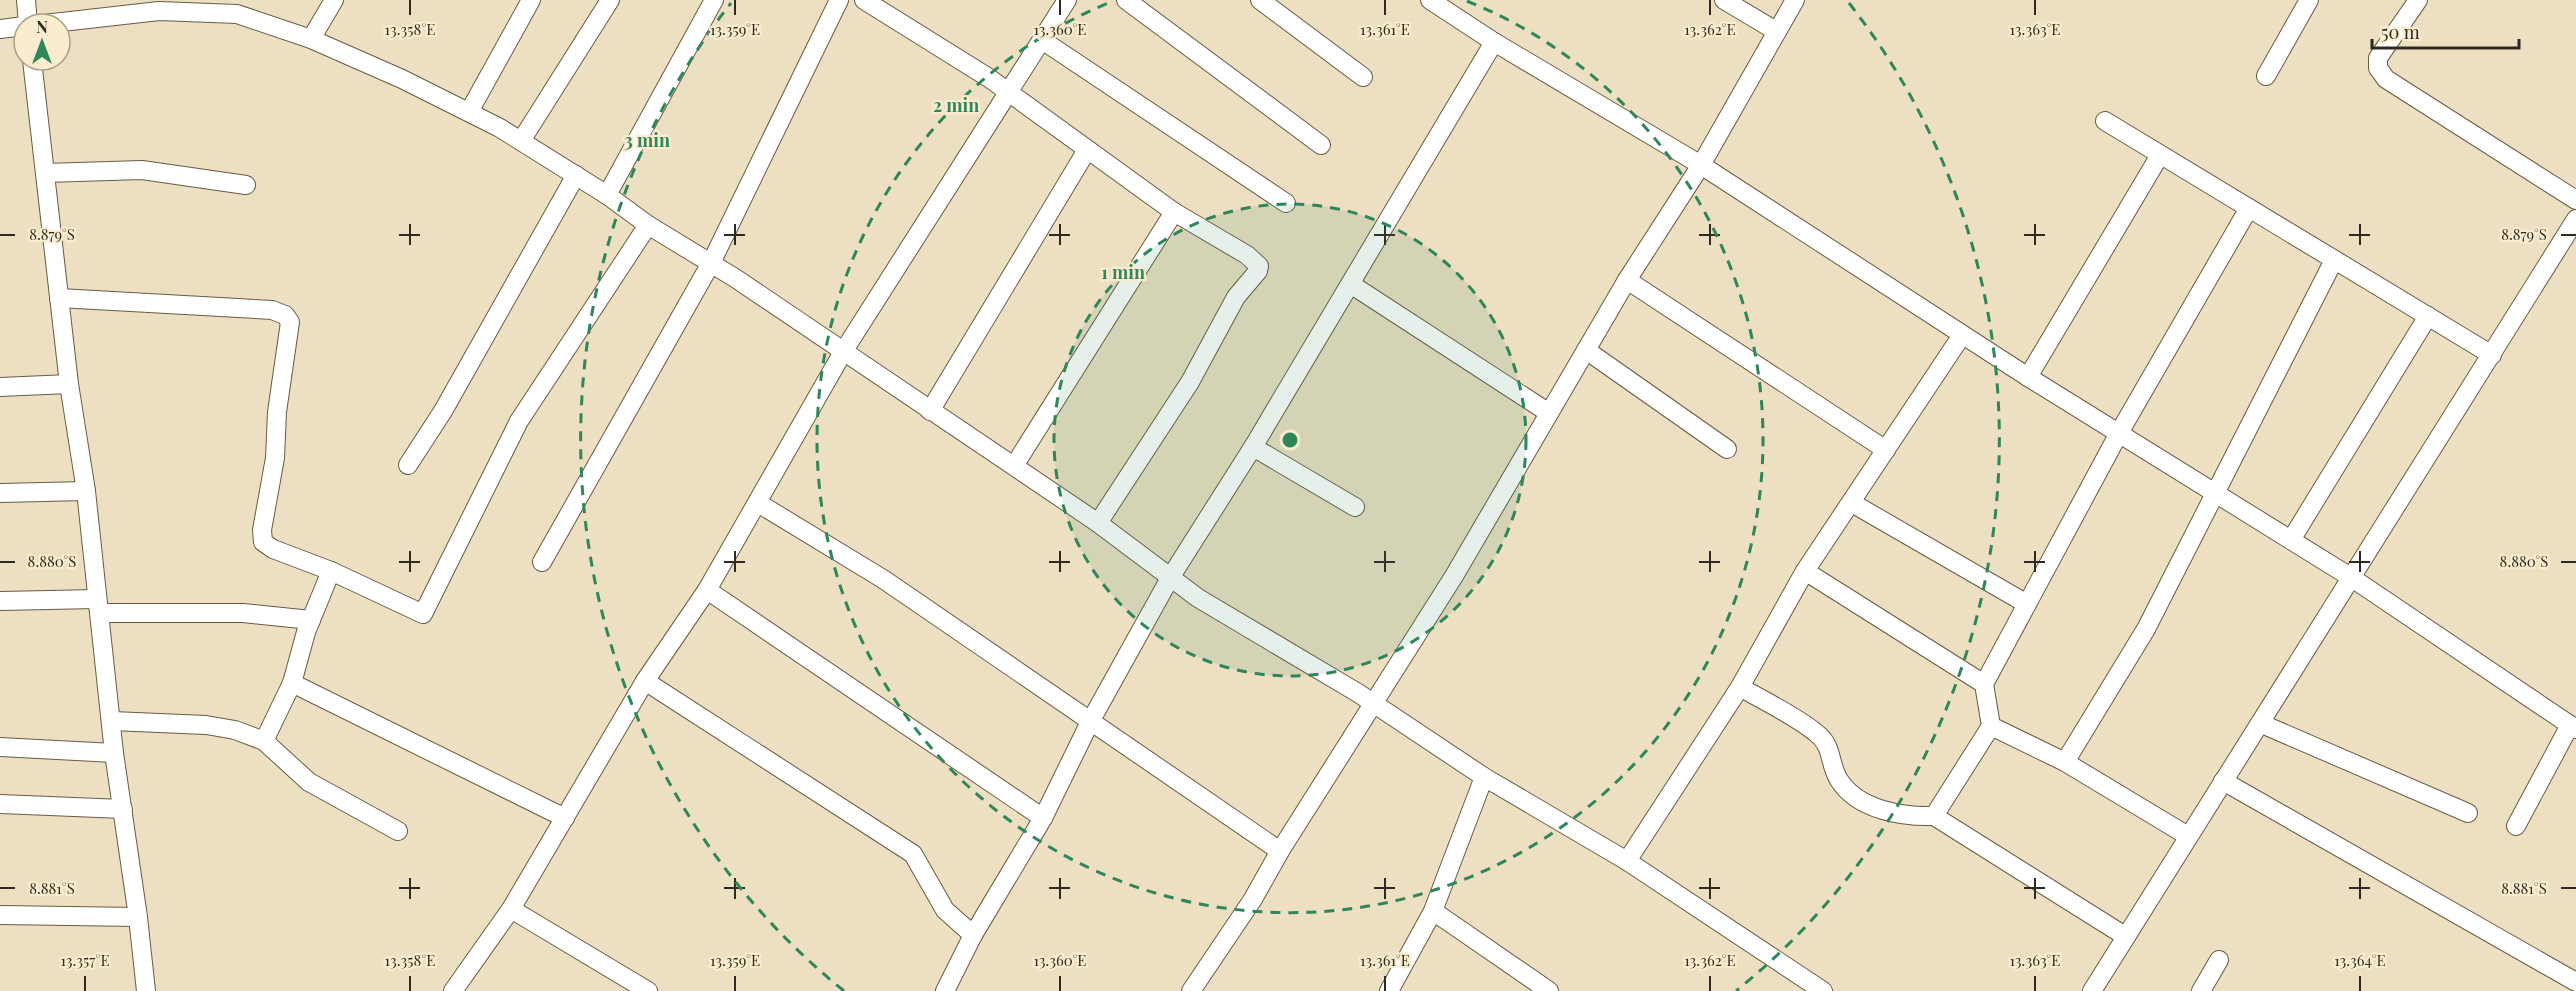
<svg xmlns="http://www.w3.org/2000/svg" width="2576" height="991" font-family="'Playfair Display',serif">
	<style>
		.lines { fill: none; stroke-linecap: round; stroke-linejoin: round }
		.minor-casing { stroke: #675b42; stroke-width: 20 }
		.minor { stroke: #fff; stroke-width: 18 }
		.ticks { fill: none; stroke: #2f2a1f; stroke-width: 2 }
		.ring { fill: none; stroke: #2e865a; stroke-width: 3; stroke-dasharray: 10 8 }
		.ticks-label { font-size: 15px; text-anchor: middle; fill: #2f2a1f; stroke: #f9eccf; stroke-width: 4.5; stroke-linejoin: round; paint-order: stroke }
		.centre { fill: #2e865a; stroke: #f9eccf; stroke-width: 3 }
		.ring-label { font-size: 18px; text-anchor: middle; font-weight: bold; fill: #2e865a; stroke: #f9eccf; stroke-width: 4.5; stroke-linejoin: round; paint-order: stroke }
	</style>
	<rect width="100%" height="100%" fill="#ecdfc2"/>
	<g class="lines">
		<g class="minor-casing">
			<g id="minor">
				<polyline points="26,0 28,24"/>
				<polyline points="864,0 989,78 1174,212 1247,255 1259,266 1258,271 1236,297 1190,382 1098,523"/>
				<polyline points="1126,0 1321,145"/>
				<polyline points="1260,0 1363,77"/>
				<polyline points="1430,0 1494,42 1701,165 2028,377 2352,578 2576,729"/>
				<polyline points="1724,0 1776,31"/>
				<polyline points="2418,0 2378,58 2378,68 2386,79 2576,200"/>
				<polyline points="44,24 159,11 237,14 311,39 402,79 500,128 607,195 648,225 735,278 1098,523 1198,598 1358,693 1484,777 1627,861 1823,991"/>
				<polyline points="0,29 24,26"/>
				<polyline points="311,39 334,0"/>
				<polyline points="1042,40 1286,203"/>
				<polyline points="32,60 69,384 86,491 114,753 138,917 146,991"/>
				<polyline points="2266,76 2309,0"/>
				<polyline points="469,112 531,0"/>
				<polyline points="2105,121 2492,355"/>
				<polyline points="521,141 610,0"/>
				<polyline points="45,173 142,170 246,185"/>
				<polyline points="607,195 714,0"/>
				<polyline points="1627,280 1886,450"/>
				<polyline points="1352,285 1549,413"/>
				<polyline points="59,298 272,310 285,315 290,322 277,412 275,458 262,530 263,542 273,549 331,571 423,614 519,421 648,225"/>
				<polyline points="1586,350 1727,449"/>
				<polyline points="2028,377 2160,155"/>
				<polyline points="0,387 69,384"/>
				<polyline points="930,411 1087,150"/>
				<polyline points="1253,447 1355,507"/>
				<polyline points="408,465 443,411 576,175"/>
				<polyline points="1014,466 1174,212"/>
				<polyline points="0,493 86,491"/>
				<polyline points="758,503 883,579 1280,851"/>
				<polyline points="1852,503 2027,604"/>
				<polyline points="2291,540 2428,316"/>
				<polyline points="542,562 711,263 839,0"/>
				<polyline points="331,571 306,632 292,683 565,818"/>
				<polyline points="1805,571 1984,684 1991,726 2065,762 2188,836"/>
				<polyline points="707,590 1043,818"/>
				<polyline points="0,601 97,599"/>
				<polyline points="100,613 243,613 311,620"/>
				<polyline points="645,681 913,854 945,910 973,935"/>
				<polyline points="1984,684 2119,433 2249,208"/>
				<path d="M1740,687C1764,701 1792,714 1815,732C1834,746 1828,762 1839,780C1858,810 1902,817 1934,816L1991,726"/>
				<polyline points="112,721 206,725 235,730 264,741 309,782 398,831"/>
				<polyline points="2262,724 2468,813"/>
				<polyline points="264,741 292,683"/>
				<polyline points="0,747 114,753"/>
				<polyline points="2065,762 2146,629 2334,260"/>
				<polyline points="2223,781 2576,982"/>
				<polyline points="0,804 123,809"/>
				<polyline points="1934,816 2125,936"/>
				<polyline points="2516,826 2570,725"/>
				<polyline points="1627,861 1740,687 1805,571 1962,335"/>
				<polyline points="511,909 648,991"/>
				<polyline points="1433,911 1549,991"/>
				<polyline points="0,915 138,917"/>
				<polyline points="453,991 511,909 645,681 707,590 843,352 1067,0"/>
				<polyline points="945,991 973,935 1043,818 1090,722 1170,578 1253,447 1494,42"/>
				<polyline points="1191,991 1253,899 1280,851 1454,576 1627,280 1701,165 1795,0"/>
				<polyline points="1389,991 1433,911 1484,777"/>
				<polyline points="2092,991 2576,219"/>
				<polyline points="2201,991 2219,960"/>
			</g>
		</g>
		<use href="#minor" class="minor"/>
	</g>
	<path class="ticks" d="M410,0V15M735,0V15M1060,0V15M1385,0V15M1710,0V15M2035,0V15M410,224V245M735,224V245M1060,224V245M1385,224V245M1710,224V245M2035,224V245M2360,224V245M0,235H15M399,235H420M724,235H745M1049,235H1070M1374,235H1395M1699,235H1720M2024,235H2045M2349,235H2370M2561,235H2576M410,551V572M735,551V572M1060,551V572M1385,551V572M1710,551V572M2035,551V572M2360,551V572M0,562H15M399,562H420M724,562H745M1049,562H1070M1374,562H1395M1699,562H1720M2024,562H2045M2349,562H2370M2561,562H2576M410,878V899M735,878V899M1060,878V899M1385,878V899M1710,878V899M2035,878V899M2360,878V899M0,888H15M399,888H420M724,888H745M1049,888H1070M1374,888H1395M1699,888H1720M2024,888H2045M2349,888H2370M2561,888H2576M85,976V991M410,976V991M735,976V991M1060,976V991M1385,976V991M1710,976V991M2035,976V991M2360,976V991"/>
	<circle cx="1290" cy="440" r="236" fill="#2e865a" fill-opacity=".12"/>
	<g class="ring">
		<circle cx="1290" cy="440" r="236"/>
		<path d="M1467 1A473 473 0 1 1 1113 1"/>
		<path d="M844 991A709 709 0 0 1 731 3M1849 3A709 709 0 0 1 1736 991"/>
	</g>
	<g class="ticks-label">
		<text x="410" y="35">13.358°E</text>
		<text x="735" y="35">13.359°E</text>
		<text x="1060" y="35">13.360°E</text>
		<text x="1385" y="35">13.361°E</text>
		<text x="1710" y="35">13.362°E</text>
		<text x="2035" y="35">13.363°E</text>
		<text x="52" y="240">8.879°S</text>
		<text x="2524" y="240">8.879°S</text>
		<text x="52" y="567">8.880°S</text>
		<text x="2524" y="567">8.880°S</text>
		<text x="52" y="894">8.881°S</text>
		<text x="2524" y="894">8.881°S</text>
		<text x="85" y="966">13.357°E</text>
		<text x="410" y="966">13.358°E</text>
		<text x="735" y="966">13.359°E</text>
		<text x="1060" y="966">13.360°E</text>
		<text x="1385" y="966">13.361°E</text>
		<text x="1710" y="966">13.362°E</text>
		<text x="2035" y="966">13.363°E</text>
		<text x="2360" y="966">13.364°E</text>
	</g>
	<circle cx="1290" cy="440" r="9" class="centre"/>
	<g class="ring-label">
		<text x="956" y="112">2 min</text>
		<text x="647" y="147">3 min</text>
		<text x="1123" y="279">1 min</text>
	</g>
	<g transform="translate(42 42)"><circle r="28" fill="#f9eccf" stroke="#a89e89" stroke-width="1.5"/>
	<path d="M0-4.5L10 22L0 15L-10 22Z" fill="#2e865a"/>
	<text y="-9" font-size="16" font-weight="bold" text-anchor="middle" fill="#2f2a1f">N</text>
	</g>
	<path d="M2372 39v9h147v-9" fill="none" stroke="#2f2a1f" stroke-width="3"/>
	<text x="2381" y="39" font-size="18" fill="#2f2a1f" stroke="#f9eccf" stroke-width="4.5" paint-order="stroke">50 m</text>
</svg>
